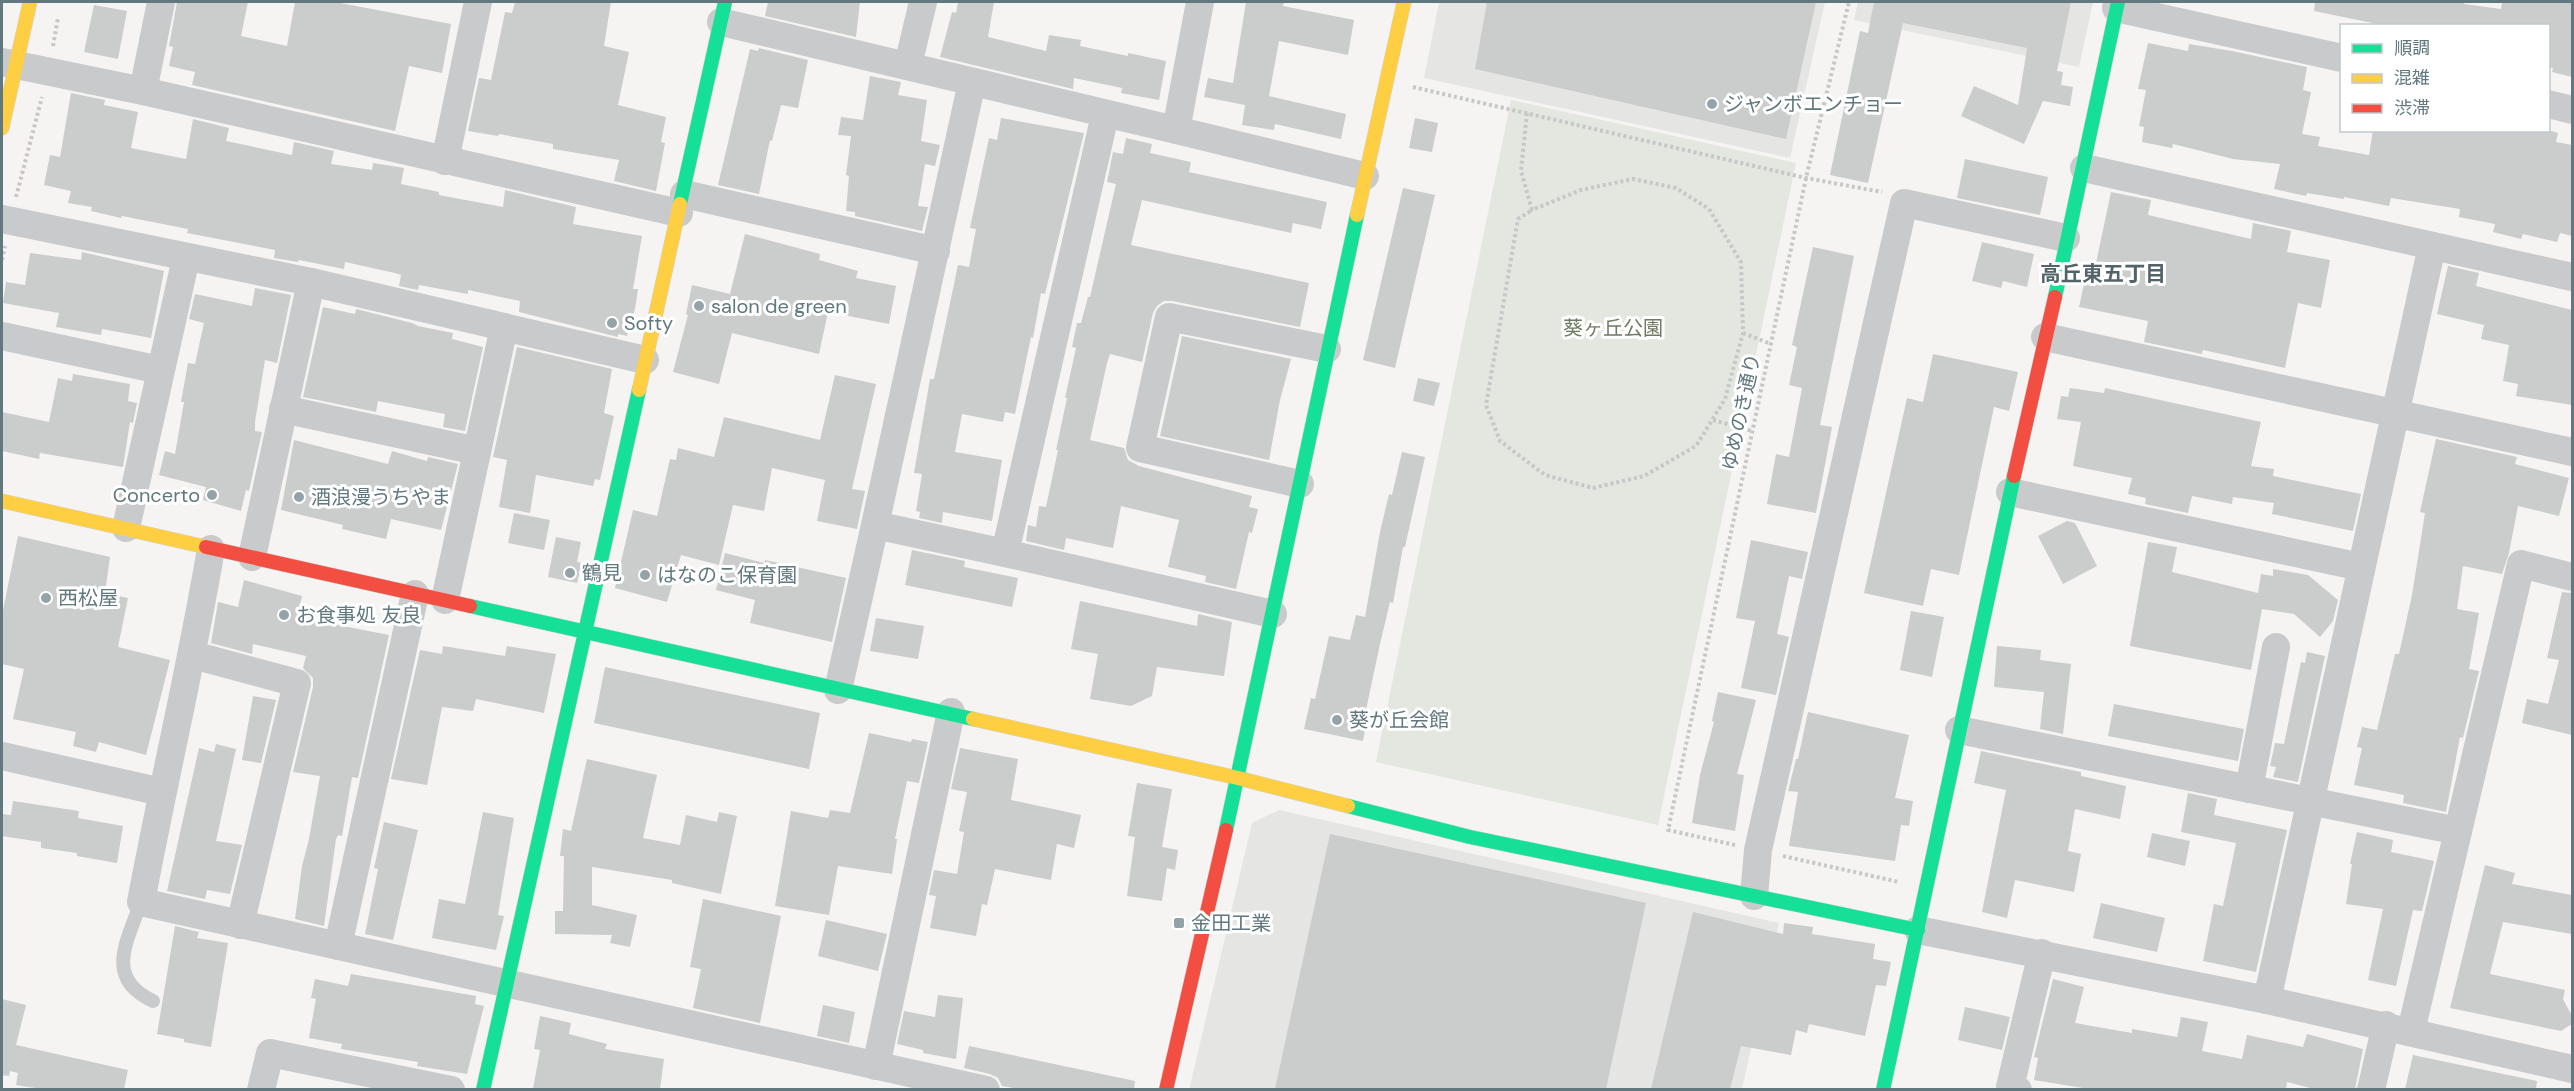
<svg xmlns="http://www.w3.org/2000/svg" width="2574" height="1091" font-family="'DM Sans','Noto Sans JP',sans-serif">
	<style>
		.built { fill: #e5e6e4 }
		.green { fill: #e4e6e0 }
		.building { fill: #cbcccc }
		.lines { fill: none; stroke-linecap: round; stroke-linejoin: round }
		.fast-casing { stroke: #d0d1d1; stroke-width: 15 }
		.slow-casing { stroke: #d0d1d1; stroke-width: 15 }
		.jam-casing { stroke: #d0d1d1; stroke-width: 15 }
		.path { stroke: #c6c8c8; stroke-width: 4; stroke-dasharray: 3 3; stroke-linecap: butt }
		.lane { stroke: #c9cacb; stroke-width: 14 }
		.street { stroke: #c9cacb; stroke-width: 28 }
		.fast { stroke: #16e098; stroke-width: 14 }
		.slow { stroke: #ffcf43; stroke-width: 14 }
		.jam { stroke: #f24e42; stroke-width: 14 }
		.poi-dot { fill: #94a3a7; stroke: #fff; stroke-width: 2 }
		.labels { text-anchor: middle; dominant-baseline: central; stroke-width: 6; stroke-linejoin: round; paint-order: stroke }
		.poi-label { font-size: 20px; fill: #60787e; stroke: #fff; text-anchor: start }
		.park-label { font-size: 20px; fill: #6d7b63; stroke: #fff }
		.street-label { font-size: 20px; fill: #60787e; stroke: #fff }
		.neighbourhood-label { font-size: 21px; font-weight: bold; fill: #526469; stroke: #fff }
	</style>
	<rect width="100%" height="100%" fill="#f5f4f3"/>
	<g class="built">
		<polygon points="1439,2 1825,2 1790,158 1424,78"/>
		<polygon points="1858,2 2093,2 2079,67 1854,20"/>
		<polygon points="1279,810 1779,923 1742,1089 1189,1090 1252,823"/>
	</g>
	<polygon class="green" points="1511,100 1796,163 1658,825 1376,762"/>
	<g class="building">
		<polygon points="177,2 248,2 241,36 287,46 295,2 335,2 451,24 442,73 409,66 395,131 192,85 195,72 169,66 173,47 169,46"/>
		<polygon points="515,2 611,2 604,46 629,52 618,105 666,117 661,142 665,143 656,191 614,181 619,160 553,149 553,144 499,134 498,136 468,131 479,78 491,80 505,12 512,13"/>
		<polygon points="768,2 860,2 856,37 765,16"/>
		<polygon points="958,2 994,2 988,37 1046,51 1049,35 1081,40 1080,46 1128,56 1128,53 1166,61 1159,100 1121,93 1122,88 1074,78 1073,89 940,57 952,12 956,13"/>
		<polygon points="1246,2 1284,2 1283,6 1354,20 1348,55 1279,41 1269,96 1346,114 1341,139 1275,124 1274,130 1242,125 1245,105 1204,97 1208,78 1233,83"/>
		<polygon points="1487,2 1816,2 1786,139 1475,69"/>
		<polygon points="1874,2 2071,2 2057,71 2063,72 2061,85 2073,87 2070,106 2043,101 2024,144 1961,116 1974,86 2018,105 2027,48 1903,23 1868,183 1830,175 1860,31 1868,33"/>
		<polygon points="2315,2 2464,2 2464,4 2501,9 2502,2 2572,2 2572,77 2552,72 2553,68 2548,67 2548,26 2387,26 2314,11"/>
		<polygon points="94,5 127,11 118,59 84,52"/>
		<polygon points="2148,43 2188,51 2189,44 2232,51 2307,67 2303,90 2311,92 2302,134 2320,137 2318,146 2369,155 2373,130 2548,130 2558,133 2556,142 2572,145 2572,236 2560,233 2557,242 2523,234 2521,239 2493,232 2495,224 2459,217 2460,209 2391,198 2389,206 2344,197 2344,199 2307,193 2306,196 2274,189 2280,164 2233,159 2173,144 2172,148 2142,142 2144,127 2139,126 2146,90 2138,89"/>
		<polygon points="759,48 808,60 798,108 781,105 772,141 770,140 759,194 718,185 750,49 758,51"/>
		<polygon points="870,76 901,82 898,95 927,100 921,141 940,145 935,166 925,164 918,206 928,207 922,231 855,216 855,212 846,211 849,176 846,175 851,136 838,135 841,117 863,120"/>
		<polygon points="71,93 105,100 104,105 138,112 131,148 186,159 193,119 229,128 226,141 292,155 294,142 334,151 331,164 372,170 373,163 404,168 401,184 439,192 439,195 503,207 505,190 576,207 573,224 642,236 633,289 638,289 635,309 627,336 618,334 618,337 519,312 520,301 468,290 468,294 419,285 418,290 399,286 401,275 395,273 345,262 344,269 299,260 298,262 274,258 275,250 187,233 188,229 122,216 121,218 91,211 92,207 68,203 71,191 44,185 50,155 60,157"/>
		<polygon points="1001,118 1084,133 1045,294 1041,293 1033,338 1031,337 1015,414 1005,412 1003,422 962,414 955,452 1002,460 992,521 943,512 942,523 919,518 920,512 916,511 922,474 914,473 930,379 934,379 958,265 969,267 976,229 970,228 989,138 997,140"/>
		<polygon points="1415,118 1438,123 1432,152 1409,148"/>
		<polygon points="1126,138 1152,144 1150,153 1191,162 1189,172 1327,202 1321,229 1293,223 1291,233 1142,200 1131,245 1309,283 1300,327 1172,301 1164,301 1157,306 1153,313 1142,362 1110,354 1107,363 1090,440 1124,448 1128,460 1139,466 1252,496 1249,507 1258,509 1252,533 1249,532 1236,589 1205,582 1206,576 1168,567 1179,520 1121,506 1113,548 1066,538 1064,550 1026,541 1028,525 1036,527 1039,506 1046,507 1058,450 1056,450 1067,398 1065,398 1076,348 1072,347 1077,323 1081,323 1088,297 1090,297 1116,184 1107,182 1113,152 1123,154"/>
		<polygon points="1965,159 2048,177 2040,215 1957,198"/>
		<polygon points="1403,188 1435,195 1395,368 1363,360"/>
		<polygon points="2111,192 2151,200 2148,215 2251,239 2253,223 2291,231 2287,252 2330,260 2321,308 2298,303 2285,368 2203,350 2202,354 2144,342 2148,321 2079,307 2089,261 2096,263"/>
		<polygon points="745,234 820,254 819,260 858,271 856,278 896,286 889,324 828,312 819,354 732,333 719,384 673,372 688,315 686,314 692,285 730,294"/>
		<polygon points="1982,242 2034,254 2027,287 2003,281 2001,288 1972,281"/>
		<polygon points="1813,247 1854,256 1820,425 1832,427 1816,513 1767,504 1776,454 1789,457 1802,388 1789,385 1797,347 1792,345"/>
		<polygon points="82,252 164,271 151,338 102,329 101,335 56,327 59,313 3,303 6,282 25,285 30,253 81,260"/>
		<polygon points="2448,266 2479,273 2476,286 2572,310 2572,405 2516,396 2518,384 2503,381 2509,345 2481,339 2484,325 2437,314"/>
		<polygon points="255,288 291,295 277,363 265,360 255,422 255,431 262,432 249,491 246,490 241,511 203,500 206,487 159,475 165,451 175,454 184,402 181,402 188,363 195,364 204,323 189,319 195,294 252,306"/>
		<polygon points="323,307 355,314 356,309 412,323 418,326 453,333 452,339 483,347 465,431 443,427 445,414 378,401 376,412 303,397"/>
		<polygon points="1182,336 1291,359 1280,400 1269,460 1160,436"/>
		<polygon points="517,347 612,369 604,413 614,416 600,480 595,479 593,486 536,475 530,513 499,507 507,460 493,457"/>
		<polygon points="1933,354 2018,372 2009,411 1994,407 1959,575 1931,569 1923,606 1864,593 1907,398 1923,402"/>
		<polygon points="73,374 130,384 128,401 137,403 133,423 130,422 123,467 40,453 39,459 2,451 2,412 49,422 58,378 72,381"/>
		<polygon points="835,375 876,384 852,489 865,491 857,529 817,521 825,480 772,468 764,511 733,505 719,565 681,555 667,602 615,588 633,510 657,516 670,459 676,460 678,448 714,457 724,417 820,440"/>
		<polygon points="1418,378 1440,383 1434,406 1413,401"/>
		<polygon points="2070,388 2104,393 2105,388 2261,422 2251,466 2274,469 2273,476 2361,494 2353,531 2272,514 2274,503 2233,497 2232,504 2192,496 2188,513 2145,504 2146,498 2128,494 2132,478 2073,466 2081,422 2057,419 2061,396 2068,397"/>
		<polygon points="2436,439 2517,457 2515,464 2569,478 2559,516 2518,506 2509,553 2502,574 2463,566 2457,609 2479,613 2469,669 2479,671 2463,738 2460,737 2446,812 2403,803 2404,795 2354,785 2362,748 2357,747 2362,727 2377,730 2395,654 2399,654 2412,595 2425,513 2420,512"/>
		<polygon points="294,440 388,464 392,451 427,461 428,457 458,464 441,530 391,519 386,539 342,529 343,525 281,510"/>
		<polygon points="1402,452 1425,457 1405,547 1403,547 1393,603 1390,602 1380,644 1366,710 1369,710 1363,741 1304,729 1311,698 1315,699 1329,636 1350,640 1356,615 1365,617 1380,532 1389,494 1392,495"/>
		<polygon points="514,513 550,520 544,550 508,543"/>
		<polygon points="2067,521 2075,523 2097,566 2063,584 2038,536"/>
		<polygon points="18,536 110,557 105,593 128,598 118,647 170,660 146,755 99,742 96,752 73,746 76,732 13,719 24,669 2,664 2,615"/>
		<polygon points="556,537 581,542 577,562 582,563 577,583 548,577"/>
		<polygon points="1751,540 1808,552 1802,579 1789,576 1777,634 1789,637 1776,695 1741,688 1755,621 1736,618"/>
		<polygon points="2148,542 2177,547 2172,572 2258,593 2261,574 2273,576 2273,569 2308,575 2338,600 2333,621 2320,637 2294,614 2262,609 2251,670 2130,646"/>
		<polygon points="912,550 965,561 964,567 1018,578 1012,607 905,585"/>
		<polygon points="725,553 764,563 765,560 846,578 832,642 750,623 755,600 716,590"/>
		<polygon points="244,580 302,596 297,617 389,635 358,778 352,777 342,836 338,835 336,839 324,926 295,919 302,866 309,839 320,776 293,772 313,687 313,678 303,668 306,656 253,644 252,654 211,643 218,602 238,607"/>
		<polygon points="2562,592 2572,593 2572,735 2522,723 2527,699 2548,704 2559,660 2547,658"/>
		<polygon points="1080,601 1197,626 1198,614 1232,622 1224,676 1157,667 1152,696 1131,706 1090,699 1098,654 1071,649"/>
		<polygon points="1911,611 1944,617 1932,677 1900,670"/>
		<polygon points="876,618 924,626 918,659 870,651"/>
		<polygon points="443,646 505,656 507,646 556,654 544,713 476,699 473,711 442,707 427,785 391,779 420,650 442,654"/>
		<polygon points="1997,646 2041,650 2040,660 2071,664 2063,734 2040,729 2044,692 1994,687"/>
		<polygon points="2307,652 2325,656 2298,782 2273,777 2276,767 2270,766 2275,743 2284,744 2301,662 2305,663"/>
		<polygon points="605,667 820,713 809,769 594,723"/>
		<polygon points="1718,692 1756,700 1737,774 1744,775 1735,831 1692,823 1700,775 1714,722 1712,721"/>
		<polygon points="253,696 276,700 261,763 242,760"/>
		<polygon points="2114,704 2244,729 2238,761 2108,736"/>
		<polygon points="1808,712 1909,735 1895,798 1913,801 1909,826 1901,825 1895,861 1789,846 1798,792 1788,791 1796,759 1798,759"/>
		<polygon points="869,733 911,742 912,739 928,742 919,783 907,781 895,839 897,839 892,874 838,866 829,915 775,906 791,811 828,818 830,810 850,813"/>
		<polygon points="216,744 236,749 216,841 242,845 230,894 207,890 205,899 167,891 199,748 214,752"/>
		<polygon points="960,748 1018,759 1011,800 1081,815 1074,848 1057,844 1051,880 995,869 987,905 982,904 976,936 930,928 936,896 929,895 934,870 957,874 964,832 959,831 967,792 951,789"/>
		<polygon points="1981,751 2081,772 2081,776 2126,786 2120,819 2075,809 2068,851 2081,854 2074,892 2015,880 2007,918 1982,912 2006,790 1974,783"/>
		<polygon points="587,759 657,775 643,838 680,845 686,815 717,822 719,812 737,816 721,894 672,883 672,880 592,867 592,905 637,915 630,947 610,943 612,935 555,934 555,911 563,911 564,856 560,856 563,829 571,831"/>
		<polygon points="1137,783 1172,789 1162,847 1178,850 1175,870 1167,868 1162,901 1127,896 1135,837 1128,836"/>
		<polygon points="2188,793 2217,799 2214,815 2287,830 2256,972 2203,961 2214,904 2223,906 2236,843 2181,832"/>
		<polygon points="13,801 79,811 78,818 123,826 117,863 77,856 77,853 41,848 41,842 2,836 2,814 11,815"/>
		<polygon points="483,812 514,818 498,915 504,916 496,950 432,938 439,899 465,904"/>
		<polygon points="384,822 418,830 393,940 365,934 378,869 374,868"/>
		<polygon points="2357,832 2393,840 2391,852 2434,861 2422,911 2413,910 2396,986 2368,980 2383,909 2346,904 2352,864 2350,864"/>
		<polygon points="2152,833 2190,841 2185,866 2147,857"/>
		<polygon points="1330,834 1646,903 1606,1089 1275,1089"/>
		<polygon points="2485,865 2515,873 2512,884 2572,895 2572,934 2503,922 2490,974 2565,990 2563,999 2572,1016 2572,1024 2561,1031 2450,1008"/>
		<polygon points="703,899 781,916 760,1023 693,1008 701,969 690,967"/>
		<polygon points="2101,903 2165,918 2157,952 2093,938"/>
		<polygon points="1693,912 1783,934 1784,923 1813,927 1812,934 1875,944 1873,959 1891,962 1886,986 1876,985 1865,1036 1809,1024 1807,1033 1796,1030 1791,1055 1741,1046 1730,1089 1651,1089"/>
		<polygon points="826,920 887,934 878,971 818,956"/>
		<polygon points="175,926 199,932 197,938 228,943 211,1047 184,1042 184,1039 157,1034"/>
		<polygon points="351,974 476,996 475,1004 484,1006 467,1074 417,1066 418,1062 341,1049 342,1044 309,1038 316,999 311,998 315,979 348,986"/>
		<polygon points="2053,979 2084,987 2075,1023 2132,1033 2132,1029 2177,1037 2181,1017 2208,1022 2202,1051 2242,1059 2247,1035 2303,1047 2307,1034 2363,1049 2355,1089 2314,1089 2287,1082 2286,1089 2089,1089 2034,1080 2038,1058 2034,1057"/>
		<polygon points="938,995 963,998 956,1059 923,1053 923,1050 897,1044 904,1011 935,1017"/>
		<polygon points="2,999 26,1005 16,1045 128,1070 124,1089 41,1089 16,1085 18,1073 10,1071 9,1076 2,1075"/>
		<polygon points="823,1005 855,1012 849,1043 817,1036"/>
		<polygon points="1965,1007 2010,1017 2002,1050 1958,1040"/>
		<polygon points="540,1016 571,1023 569,1034 607,1044 605,1049 664,1059 660,1089 533,1089 540,1050 534,1049"/>
		<polygon points="969,1046 1135,1081 1134,1089 1020,1089 1002,1086 998,1078 990,1074 964,1068"/>
		<polygon points="2413,1055 2537,1081 2536,1089 2405,1089"/>
	</g>
	<g class="lines">
		<g class="fast-casing">
			<g id="fast">
				<polyline points="680,204 725,2"/>
				<polyline points="2055,297 2118,2"/>
				<polyline points="470,606 973,719"/>
				<polyline points="1348,806 1470,837 1918,930"/>
				<polyline points="1226,830 1357,215"/>
				<polyline points="483,1090 639,390"/>
				<polyline points="1883,1090 2014,476"/>
			</g>
		</g>
		<g class="slow-casing">
			<g id="slow">
				<polyline points="2,128 30,2"/>
				<polyline points="1357,215 1404,2"/>
				<polyline points="639,390 680,204"/>
				<polyline points="2,501 206,547"/>
				<polyline points="973,719 1238,778 1348,806"/>
			</g>
		</g>
		<g class="jam-casing">
			<g id="jam">
				<polyline points="2014,476 2055,297"/>
				<polyline points="206,547 470,606"/>
				<polyline points="1166,1090 1226,830"/>
			</g>
		</g>
		<g class="path">
			<polyline points="53,46 58,18"/>
			<polyline points="1413,87 1806,178 1882,192"/>
			<polyline points="1527,113 1521,171 1532,210 1581,190 1633,179 1676,188 1709,209 1741,262 1743,333 1725,399 1696,446 1644,476 1593,488 1545,475 1500,441 1486,405 1518,219 1532,210"/>
			<polyline points="16,197 42,97"/>
			<polyline points="2,260 5,246"/>
			<polyline points="1743,333 1771,344"/>
			<polyline points="1713,420 1752,431"/>
			<polyline points="1735,845 1668,830 1806,178 1849,2"/>
			<polyline points="1783,856 1899,882"/>
		</g>
		<path class="lane" d="M141,902C127,942 104,978 153,1001"/>
		<g class="street">
			<polyline points="2116,8 2342,58"/>
			<polyline points="721,22 1176,130 1200,2"/>
			<polyline points="2,62 143,91 679,213"/>
			<polyline points="908,65 923,2"/>
			<polyline points="972,82 875,525 1005,553"/>
			<polyline points="143,91 161,2"/>
			<polyline points="2548,104 2572,110"/>
			<polyline points="1105,115 1005,553 1273,614"/>
			<polyline points="1176,130 1365,176"/>
			<polyline points="445,161 478,2"/>
			<polyline points="2084,168 2572,277"/>
			<polyline points="684,194 936,251"/>
			<polyline points="2,219 311,282 645,360"/>
			<polyline points="2,336 160,370"/>
			<polyline points="2045,337 2572,452"/>
			<polyline points="283,409 477,451"/>
			<polyline points="1300,484 1140,448 1169,317 1327,349"/>
			<polyline points="2010,492 2361,567"/>
			<polyline points="126,528 186,258"/>
			<path d="M211,549C191,667 163,784 141,902L986,1090"/>
			<polyline points="252,557 311,282"/>
			<polyline points="445,600 504,327"/>
			<polyline points="193,655 297,683 240,925"/>
			<polyline points="838,690 875,525"/>
			<polyline points="1959,730 2458,831"/>
			<polyline points="2,756 162,792"/>
			<polyline points="2249,789 2276,647"/>
			<polyline points="1754,896 1758,850 1904,203 2066,238"/>
			<polyline points="1918,930 2267,1000 2572,1069"/>
			<polyline points="338,946 415,594"/>
			<polyline points="2267,1000 2432,246"/>
			<polyline points="2411,1031 2521,564 2572,577"/>
			<polyline points="876,1066 951,712"/>
			<polyline points="261,1090 270,1053 451,1090"/>
			<polyline points="2018,1090 2010,1087 2042,953"/>
			<polyline points="2371,1090 2386,1025"/>
		</g>
		<use href="#fast" class="fast"/>
		<use href="#slow" class="slow"/>
		<use href="#jam" class="jam"/>
	</g>
	<g class="poi-dot">
		<circle cx="1712" cy="104" r="6"/>
		<circle cx="699" cy="306" r="6"/>
		<circle cx="612" cy="323" r="6"/>
		<circle cx="212" cy="495" r="6"/>
		<circle cx="299" cy="497" r="6"/>
		<circle cx="570" cy="573" r="6"/>
		<circle cx="645" cy="575" r="6"/>
		<circle cx="46" cy="598" r="6"/>
		<circle cx="284" cy="615" r="6"/>
		<circle cx="1337" cy="720" r="6"/>
		<rect x="1173" y="917" width="12" height="12" rx="3"/>
	</g>
	<g class="labels">
		<g class="poi-label">
			<text x="1724" y="104">ジャンボエンチョー</text>
			<text x="711" y="306">salon de green</text>
			<text x="624" y="323">Softy</text>
			<text x="200" y="495" text-anchor="end">Concerto</text>
			<text x="311" y="497">酒浪漫うちやま</text>
			<text x="582" y="573">鶴見</text>
			<text x="657" y="575">はなのこ保育園</text>
			<text x="58" y="598">西松屋</text>
			<text x="296" y="615">お食事処 友良</text>
			<text x="1349" y="720">葵が丘会館</text>
			<text x="1191" y="923">金田工業</text>
		</g>
		<g class="park-label">
			<text x="1613" y="328">葵ヶ丘公園</text>
		</g>
		<g class="street-label">
			<text transform="translate(1741 412) rotate(-78)">ゆめのき通り</text>
		</g>
		<g class="neighbourhood-label">
			<text x="2103" y="274">高丘東五丁目</text>
		</g>
	</g>
	<rect width="2574" height="1091" fill="none" stroke="#60787e" stroke-width="6"/>
	<rect x="2340" y="24" width="210" height="108" fill="#ffffff" stroke="#bfc9cb" stroke-width="1.5"/>
	<rect x="2352" y="44" width="30" height="9" fill="#16e098" stroke="#bfc9cb" stroke-width="1.5"/>
	<text x="2394" y="54" font-size="18" fill="#60787e">順調</text>
	<rect x="2352" y="74" width="30" height="9" fill="#ffcf43" stroke="#bfc9cb" stroke-width="1.5"/>
	<text x="2394" y="84" font-size="18" fill="#60787e">混雑</text>
	<rect x="2352" y="104" width="30" height="9" fill="#f24e42" stroke="#bfc9cb" stroke-width="1.5"/>
	<text x="2394" y="114" font-size="18" fill="#60787e">渋滞</text>
</svg>
